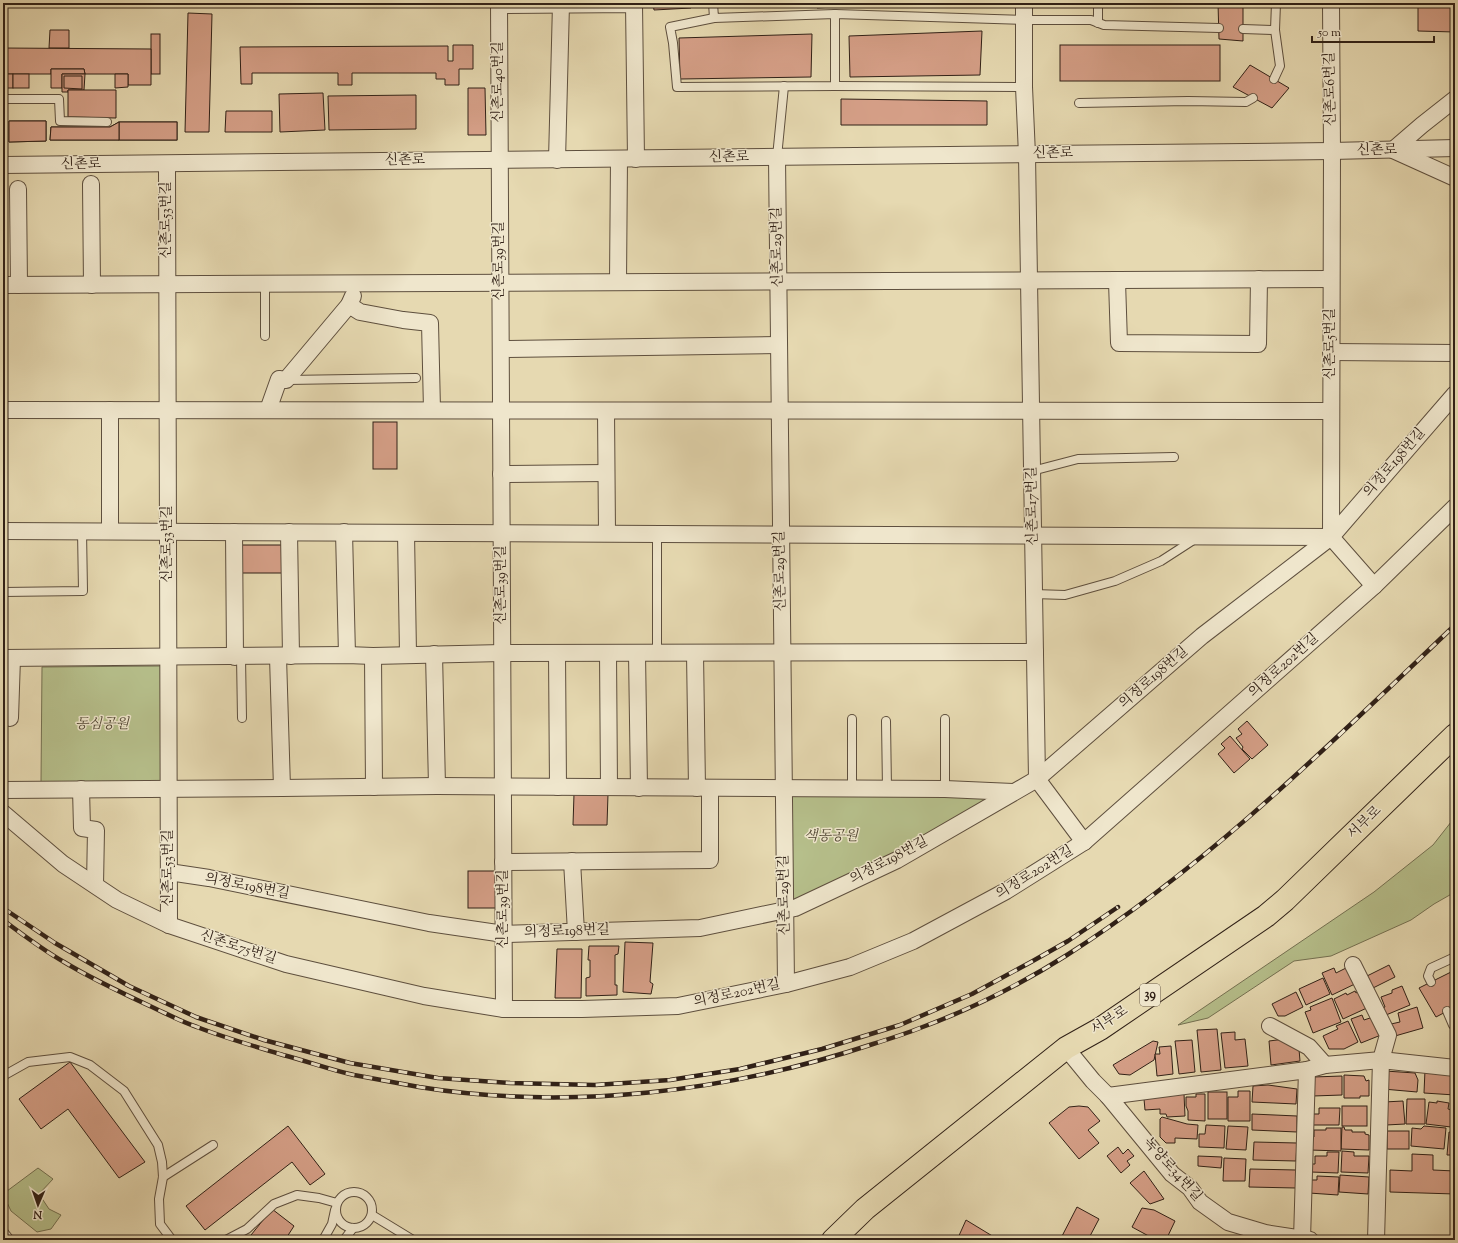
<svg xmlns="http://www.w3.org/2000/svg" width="1458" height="1243" font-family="'Sorts Mill Goudy','Noto Serif KR',serif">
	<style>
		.green { fill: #b6bf8b; stroke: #747051 }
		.building { fill: #d59f87; stroke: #312117 }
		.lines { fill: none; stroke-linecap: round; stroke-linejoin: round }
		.lane-casing { stroke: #5e4f3e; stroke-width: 10 }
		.street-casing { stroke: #5e4f3e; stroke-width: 18 }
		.primary-casing { stroke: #312117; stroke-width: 24 }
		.lane { stroke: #efe6cc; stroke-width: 8 }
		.street { stroke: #efe6cc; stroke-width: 16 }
		.primary { stroke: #e6d9b1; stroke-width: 22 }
		.rail-casing { stroke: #312117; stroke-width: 4.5 }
		.rail { stroke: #efe6cc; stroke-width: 3; stroke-dasharray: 9; stroke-linecap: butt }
		.labels { text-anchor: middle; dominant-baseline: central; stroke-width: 3; stroke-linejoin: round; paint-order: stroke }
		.shield { fill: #efe6cc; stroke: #6a5c4d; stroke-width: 1 }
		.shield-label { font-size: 13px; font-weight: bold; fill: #312117 }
		.street-label { font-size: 14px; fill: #312117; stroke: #efe6cc }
		.park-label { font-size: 14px; font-style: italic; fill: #524834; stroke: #efe6cc }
	</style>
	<rect width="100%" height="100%" fill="#e6d9b1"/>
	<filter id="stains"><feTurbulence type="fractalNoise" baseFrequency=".005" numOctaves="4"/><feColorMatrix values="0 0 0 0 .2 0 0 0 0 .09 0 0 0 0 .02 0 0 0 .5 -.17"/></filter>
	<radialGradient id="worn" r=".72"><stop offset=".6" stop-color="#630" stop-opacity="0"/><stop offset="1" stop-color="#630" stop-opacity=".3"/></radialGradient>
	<g class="green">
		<polygon points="3,3 72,3 72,7 3,6"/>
		<polygon points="162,666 164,783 41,782 42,667"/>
		<polygon points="788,794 994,795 925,837 847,877 796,901 786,902"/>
		<polygon points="1455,817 1455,892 1434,904 1411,920 1331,956 1294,961 1208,1018 1178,1025 1374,892 1433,845"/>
		<polygon points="38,1168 53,1179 39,1194 49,1209 61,1215 51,1229 37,1232 11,1211 3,1194"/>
	</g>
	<g class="building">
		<polygon points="653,3 691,3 691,8 654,10"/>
		<polygon points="817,3 867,3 867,5 817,8"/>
		<polygon points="1218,3 1243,3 1243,41 1219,39"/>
		<polygon points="1418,3 1455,3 1455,32 1418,31"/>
		<polygon points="188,13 212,14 209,132 185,132"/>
		<polygon points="50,30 69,30 69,48 49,48"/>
		<polygon points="982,31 980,75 850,77 849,36"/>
		<rect x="151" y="34" width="9" height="40"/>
		<polygon points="812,34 811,77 680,79 679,38"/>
		<polygon points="453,45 473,45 473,69 459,69 459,85 445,85 445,79 436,79 436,73 352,73 352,85 338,85 338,73 252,73 252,84 241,84 240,47 448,46 448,61 453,61"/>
		<rect x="1060" y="45" width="160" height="36"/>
		<polygon points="3,48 151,49 151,85 128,85 128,74 85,74 84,69 51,69 51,74 3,74"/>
		<polygon points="1250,65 1289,88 1272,108 1233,87"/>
		<polygon points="51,69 84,69 85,74 62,74 62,88 51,88"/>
		<rect x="3" y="74" width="10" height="14"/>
		<rect x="13" y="74" width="16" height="14"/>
		<polygon points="62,74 85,74 84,90 68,90 68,92 62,92"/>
		<polygon points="115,74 128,74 128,87 115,88"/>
		<polygon points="64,76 82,76 82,89 64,88"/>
		<polygon points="468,88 485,88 486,135 468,135"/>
		<polygon points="68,90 116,90 116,118 68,117"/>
		<polygon points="323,93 325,130 280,132 279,94"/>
		<polygon points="416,95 416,129 329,130 328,96"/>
		<polygon points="841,99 987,101 987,125 841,125"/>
		<polygon points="226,111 272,111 272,132 225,132"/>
		<rect x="3" y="120" width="4" height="21"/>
		<polygon points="9,121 46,121 46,141 9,142"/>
		<polygon points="9,121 46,121 46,141 9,142"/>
		<polygon points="119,122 177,122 177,140 50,140 51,127 110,127"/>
		<rect x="119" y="122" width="58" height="18"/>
		<polygon points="119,122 119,140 50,140 51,127 110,127"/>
		<rect x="373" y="422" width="24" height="47"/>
		<rect x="238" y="545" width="46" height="28"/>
		<polygon points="1247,721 1268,745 1252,759 1242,749 1243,747 1236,738 1242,734 1238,729"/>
		<polygon points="1230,736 1250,759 1234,773 1218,754 1225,748 1221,744"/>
		<polygon points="574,794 608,794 607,825 573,825"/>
		<rect x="468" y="871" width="28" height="37"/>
		<polygon points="625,942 653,943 650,982 653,984 651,994 623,992"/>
		<polygon points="589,946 619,946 618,954 615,955 615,985 617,985 617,995 586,996 586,978 590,977 590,960 588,960"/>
		<polygon points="557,949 582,949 581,998 555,998"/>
		<polygon points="1389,965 1395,977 1373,988 1367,976"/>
		<polygon points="1334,968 1336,973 1346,968 1359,982 1332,995 1322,973"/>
		<polygon points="1455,970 1455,1007 1436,1017 1419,988"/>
		<polygon points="1323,978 1330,994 1306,1005 1299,989"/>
		<polygon points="1402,986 1410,1005 1386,1015 1383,1008 1385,1007 1381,997 1392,993 1392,990"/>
		<polygon points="1361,990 1369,1007 1343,1019 1334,999 1346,993 1347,995 1355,991 1356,993"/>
		<polygon points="1296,992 1303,1007 1285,1016 1278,1016 1272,1004"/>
		<polygon points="1332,998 1341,1022 1313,1033 1305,1012 1311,1010 1310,1007"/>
		<polygon points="1417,1007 1423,1028 1395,1036 1391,1024 1400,1022 1398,1013"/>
		<polygon points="1362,1015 1364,1020 1373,1017 1381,1035 1361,1043 1351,1019"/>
		<polygon points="1348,1021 1358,1042 1344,1049 1329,1049 1323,1036 1338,1029 1336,1026"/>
		<polygon points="1217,1029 1221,1070 1201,1072 1197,1030"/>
		<polygon points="1235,1032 1235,1040 1245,1039 1248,1066 1225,1068 1221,1033"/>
		<polygon points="1285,1039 1286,1044 1299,1049 1300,1061 1271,1065 1269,1041"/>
		<polygon points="1192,1040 1195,1072 1179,1074 1175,1041"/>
		<polygon points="1153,1041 1158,1042 1154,1060 1130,1075 1119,1074 1113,1065"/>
		<polygon points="1171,1046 1173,1074 1157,1076 1155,1054 1160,1054 1159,1047"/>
		<polygon points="70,1062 145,1162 119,1178 68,1109 41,1129 19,1099"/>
		<polygon points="1425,1070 1445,1072 1445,1075 1455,1076 1455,1095 1424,1093"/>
		<polygon points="1385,1071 1415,1073 1418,1080 1417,1092 1383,1089"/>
		<polygon points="1344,1075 1364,1076 1366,1081 1369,1080 1369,1096 1360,1096 1360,1098 1344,1098"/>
		<polygon points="1342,1076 1342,1095 1313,1096 1313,1077"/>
		<polygon points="1268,1085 1297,1089 1296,1104 1252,1102 1253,1086"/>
		<polygon points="1238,1091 1250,1091 1250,1121 1228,1121 1228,1097 1238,1097"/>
		<rect x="1208" y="1092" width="19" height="27"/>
		<polygon points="1184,1094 1185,1116 1167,1117 1166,1114 1160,1114 1160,1109 1145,1110 1144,1099"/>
		<polygon points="1196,1094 1205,1094 1205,1121 1188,1120 1188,1111 1186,1106 1186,1097 1196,1097"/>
		<polygon points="1407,1099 1425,1099 1425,1124 1406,1124"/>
		<polygon points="1403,1101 1405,1124 1386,1125 1384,1102"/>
		<polygon points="1437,1101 1449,1103 1448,1109 1452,1110 1451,1127 1426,1124 1429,1102 1437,1103"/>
		<polygon points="1454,1105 1455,1105 1455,1130 1452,1130"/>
		<polygon points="1079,1106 1088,1107 1100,1121 1088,1130 1099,1143 1079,1159 1049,1123 1069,1107"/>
		<rect x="1342" y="1106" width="25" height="20"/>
		<polygon points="1319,1108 1340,1108 1339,1125 1313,1125 1313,1114 1319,1114"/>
		<polygon points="1252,1114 1297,1116 1297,1132 1252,1130"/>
		<polygon points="1162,1117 1187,1124 1198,1125 1197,1139 1175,1138 1175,1143 1166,1143 1160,1137 1160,1119"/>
		<polygon points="1206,1125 1225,1126 1224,1148 1199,1147 1199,1134 1205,1134"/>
		<polygon points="288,1126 325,1174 310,1185 292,1162 205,1230 186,1206"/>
		<polygon points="1228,1126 1248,1127 1246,1150 1226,1149"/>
		<polygon points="1424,1126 1446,1128 1444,1149 1411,1146 1412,1128 1421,1129"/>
		<polygon points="1342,1127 1344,1127 1345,1130 1352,1130 1352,1132 1365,1132 1365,1134 1369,1135 1369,1150 1341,1149"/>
		<polygon points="1326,1128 1341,1128 1341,1151 1310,1150 1310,1139 1314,1137 1314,1130 1326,1130"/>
		<rect x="1387" y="1131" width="22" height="18"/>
		<polygon points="1449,1132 1455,1133 1455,1155 1447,1155"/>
		<polygon points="1254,1142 1297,1143 1296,1161 1253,1160"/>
		<polygon points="1118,1147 1123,1154 1128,1149 1134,1156 1127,1161 1130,1165 1121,1173 1107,1156"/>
		<polygon points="1342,1151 1354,1152 1354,1156 1369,1156 1368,1173 1341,1172"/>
		<polygon points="1327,1152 1339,1152 1338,1173 1311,1172 1311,1164 1315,1164 1315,1156 1327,1156"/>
		<polygon points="1412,1154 1433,1155 1433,1170 1455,1171 1455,1194 1390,1192 1390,1170 1412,1171"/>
		<polygon points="1198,1156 1222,1157 1221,1168 1198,1166"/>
		<polygon points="1224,1158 1246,1159 1245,1181 1223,1181"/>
		<polygon points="1250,1169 1296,1170 1296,1188 1249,1187"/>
		<polygon points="1144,1171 1164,1199 1150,1204 1130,1183"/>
		<polygon points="1340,1175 1369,1177 1368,1194 1339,1192"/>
		<polygon points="1317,1176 1339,1177 1338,1195 1309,1193 1309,1180 1317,1180"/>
		<polygon points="1077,1207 1099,1219 1090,1236 1081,1236 1079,1240 1060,1240"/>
		<polygon points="1142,1208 1154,1210 1175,1221 1166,1240 1156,1240 1132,1227"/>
		<polygon points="272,1209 294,1226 285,1240 247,1240"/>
		<polygon points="966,1220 999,1240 957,1240"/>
	</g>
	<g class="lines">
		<g class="lane-casing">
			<g id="lane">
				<polyline points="713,3 714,18 835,14 1024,20 1091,20 1104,25 1219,28"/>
				<polyline points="1098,3 1098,23"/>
				<polyline points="714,18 670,27 673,43 677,87 835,86 835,14"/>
				<polyline points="1243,29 1275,30"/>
				<polyline points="1274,79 1280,66 1275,30 1276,3"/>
				<polyline points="835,86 1024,87"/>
				<polyline points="3,99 59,99 60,121 107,122"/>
				<polyline points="1079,103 1188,101 1246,102 1253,98"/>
				<polyline points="777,157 784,86"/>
				<polyline points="265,284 265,336"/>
				<polyline points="287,380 416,378"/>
				<polyline points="1032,471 1078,459 1174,457"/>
				<polyline points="657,534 657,653"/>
				<polyline points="3,592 83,591 82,531"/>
				<polyline points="1034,594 1065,595 1115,581 1161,561 1195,539"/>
				<polyline points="241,657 242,718"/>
				<polyline points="945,719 945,789"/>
				<polyline points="886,721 887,789"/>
				<polyline points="852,789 852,719"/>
				<polyline points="1431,982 1428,976 1431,968 1455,957"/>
				<polyline points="1447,1011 1453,1025 1455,1025"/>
				<polyline points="3,1076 28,1062 70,1057 90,1065 124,1091 158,1145 162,1162 163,1177 159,1199 160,1224 172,1240"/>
				<polyline points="163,1177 213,1145"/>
				<circle cx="354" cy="1210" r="18"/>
				<polyline points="372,1215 413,1240"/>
				<polyline points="3,1231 10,1240"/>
				<polyline points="226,1240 247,1229 274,1204 297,1195 319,1198 337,1203"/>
				<polyline points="323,1240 332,1224 335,1210"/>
				<polyline points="344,1240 353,1228"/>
			</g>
		</g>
		<g class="street-casing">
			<g id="street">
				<polyline points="499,3 504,1009"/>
				<polyline points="1024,3 1024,87 1027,155 1037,779 1084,842"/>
				<polyline points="1331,3 1332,151 1331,537"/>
				<polyline points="499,5 634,4 636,159"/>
				<polyline points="1455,99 1422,125 1393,150 1455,178"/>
				<polyline points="777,157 786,984"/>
				<polyline points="557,160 561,4"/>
				<polyline points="167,164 169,925"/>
				<polyline points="3,165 1332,151 1455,148"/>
				<polyline points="91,184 92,285"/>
				<polyline points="18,189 19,285"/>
				<polyline points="1117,281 1119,343 1258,344 1259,279"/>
				<polyline points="618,282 619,159"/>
				<polyline points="3,285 1331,279"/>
				<polyline points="349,305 360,312 403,320 430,323 432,410"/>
				<polyline points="501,349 779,345"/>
				<polyline points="1331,352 1455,353"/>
				<polyline points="3,410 1331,411"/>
				<polyline points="268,410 279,379 286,380 349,305 353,296"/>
				<polyline points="606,411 607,533"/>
				<polyline points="501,474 606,473"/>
				<polyline points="3,531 1331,537 1374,586"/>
				<polyline points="110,531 110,410"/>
				<polyline points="234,532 235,657"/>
				<polyline points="289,532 291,656"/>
				<polyline points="344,532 347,655"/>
				<polyline points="406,533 408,654"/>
				<polyline points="557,653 558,787"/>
				<polyline points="608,653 609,787"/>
				<polyline points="637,653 639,788"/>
				<polyline points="695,653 697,788"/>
				<polyline points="434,654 437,786"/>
				<polyline points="373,656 374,787"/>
				<polyline points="278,657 282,788"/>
				<polyline points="3,658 347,655 373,656 502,653 1035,652"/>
				<polyline points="10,718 12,658"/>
				<polyline points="81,789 82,828 96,830 95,885"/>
				<polyline points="3,790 282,788 437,786 945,789 1013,792"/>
				<polyline points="3,813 63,864 117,900 169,925 286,964 424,996 504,1009 582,1009 678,1006 786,984 850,967 913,941 1006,891 1084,842 1374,586 1455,507"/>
				<polyline points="572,861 576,932"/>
				<polyline points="503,862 710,860 710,788"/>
				<polyline points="169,872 209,878 429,923 504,934 700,928 795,908 897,860 1037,779 1202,636 1331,537 1455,394"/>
				<polyline points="1353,965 1388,1035 1381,1060 1376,1240"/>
				<polyline points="1270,1026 1309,1047 1325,1065"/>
				<polyline points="1066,1048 1093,1081 1108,1096 1172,1174 1190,1188 1200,1202 1228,1222 1265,1233 1310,1240"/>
				<polyline points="1108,1096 1307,1070 1325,1065 1381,1060 1455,1068"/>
				<polyline points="1302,1239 1307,1070"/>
			</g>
		</g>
		<g class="primary-casing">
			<polyline id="primary" points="833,1240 865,1209 1066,1048 1100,1029 1266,916 1285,900 1455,735"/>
		</g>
		<use href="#lane" class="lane"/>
		<use href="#street" class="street"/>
		<use href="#primary" class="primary"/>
		<g class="rail-casing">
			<g id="rail">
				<polyline points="3,908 55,943 129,986 196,1017 264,1040 350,1063 438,1078 510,1083 595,1085 670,1080 740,1069 822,1049 900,1025 972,994 1031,962 1068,941 1118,907"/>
				<path d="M3,920C23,935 43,950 64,962C92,979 122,993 152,1007C167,1014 182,1022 197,1027C225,1038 254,1046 283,1055C307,1061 330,1070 354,1075C376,1079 398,1083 419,1087C571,1111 728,1092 873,1044C889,1039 905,1034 920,1028C969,1010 1023,983 1067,955C1211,863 1332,742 1455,625"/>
			</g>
		</g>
		<use href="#rail" class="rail"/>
	</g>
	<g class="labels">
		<rect class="shield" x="1140" y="984" width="20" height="22" rx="3"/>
		<g class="shield-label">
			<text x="1150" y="995">39</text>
		</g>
		<g class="street-label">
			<text transform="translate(499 82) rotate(-90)">신촌로40번길</text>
			<text transform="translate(1331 89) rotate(-91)">신촌로6번길</text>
			<text transform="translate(1377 151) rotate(-1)">신촌로</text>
			<text transform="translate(1053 154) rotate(-1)">신촌로</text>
			<text transform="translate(729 158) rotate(-1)">신촌로</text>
			<text transform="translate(405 161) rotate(-1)">신촌로</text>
			<text transform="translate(81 165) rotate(-1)">신촌로</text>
			<text transform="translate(167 220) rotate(-90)">신촌로53번길</text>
			<text transform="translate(778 247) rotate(-91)">신촌로29번길</text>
			<text transform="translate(500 261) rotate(-90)">신촌로39번길</text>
			<text transform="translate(1331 344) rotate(-90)">신촌로5번길</text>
			<text transform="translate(1395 463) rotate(-49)">의정로198번길</text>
			<text transform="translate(1033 506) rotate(-91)">신촌로17번길</text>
			<text transform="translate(168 544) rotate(-90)">신촌로53번길</text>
			<text transform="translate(781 571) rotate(-91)">신촌로29번길</text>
			<text transform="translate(502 585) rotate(-90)">신촌로39번길</text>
			<text transform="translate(1284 666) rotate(-42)">의정로202번길</text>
			<text transform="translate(1154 678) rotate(-41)">의정로198번길</text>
			<text transform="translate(1365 823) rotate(-44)">서부로</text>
			<text transform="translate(889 861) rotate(-28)">의정로198번길</text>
			<text transform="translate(169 868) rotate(-90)">신촌로53번길</text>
			<text transform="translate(1035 873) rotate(-32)">의정로202번길</text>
			<text transform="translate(247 887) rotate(11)">의정로198번길</text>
			<text transform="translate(785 895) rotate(-91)">신촌로29번길</text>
			<text transform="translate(504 909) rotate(-90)">신촌로39번길</text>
			<text transform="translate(567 932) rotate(-2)">의정로198번길</text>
			<text transform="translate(238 948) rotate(18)">신촌로75번길</text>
			<text transform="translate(737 994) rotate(-12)">의정로202번길</text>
			<text transform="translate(1110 1021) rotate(-33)">서부로</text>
			<text transform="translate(1172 1170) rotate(48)">녹양로34번길</text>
		</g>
		<g class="park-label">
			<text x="102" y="725">동심공원</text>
			<text x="831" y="837">색동공원</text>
		</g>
	</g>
	<rect width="1458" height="1243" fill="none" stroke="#e6d9b1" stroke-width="16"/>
	<rect x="4" y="4" width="1450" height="1235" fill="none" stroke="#312117" stroke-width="2"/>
	<rect x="8" y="8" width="1442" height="1227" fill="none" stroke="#312117"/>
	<g transform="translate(38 1205) rotate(182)" stroke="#efe6cc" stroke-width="3" paint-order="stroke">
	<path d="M0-3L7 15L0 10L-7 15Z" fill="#312117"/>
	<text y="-6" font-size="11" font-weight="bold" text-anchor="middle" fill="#312117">N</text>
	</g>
	<path d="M1312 36v6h122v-6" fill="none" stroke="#312117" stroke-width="2"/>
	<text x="1318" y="36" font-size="12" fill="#312117" stroke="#efe6cc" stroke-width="3" paint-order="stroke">50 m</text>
	<rect width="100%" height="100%" filter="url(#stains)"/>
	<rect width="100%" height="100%" fill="url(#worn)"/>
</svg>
